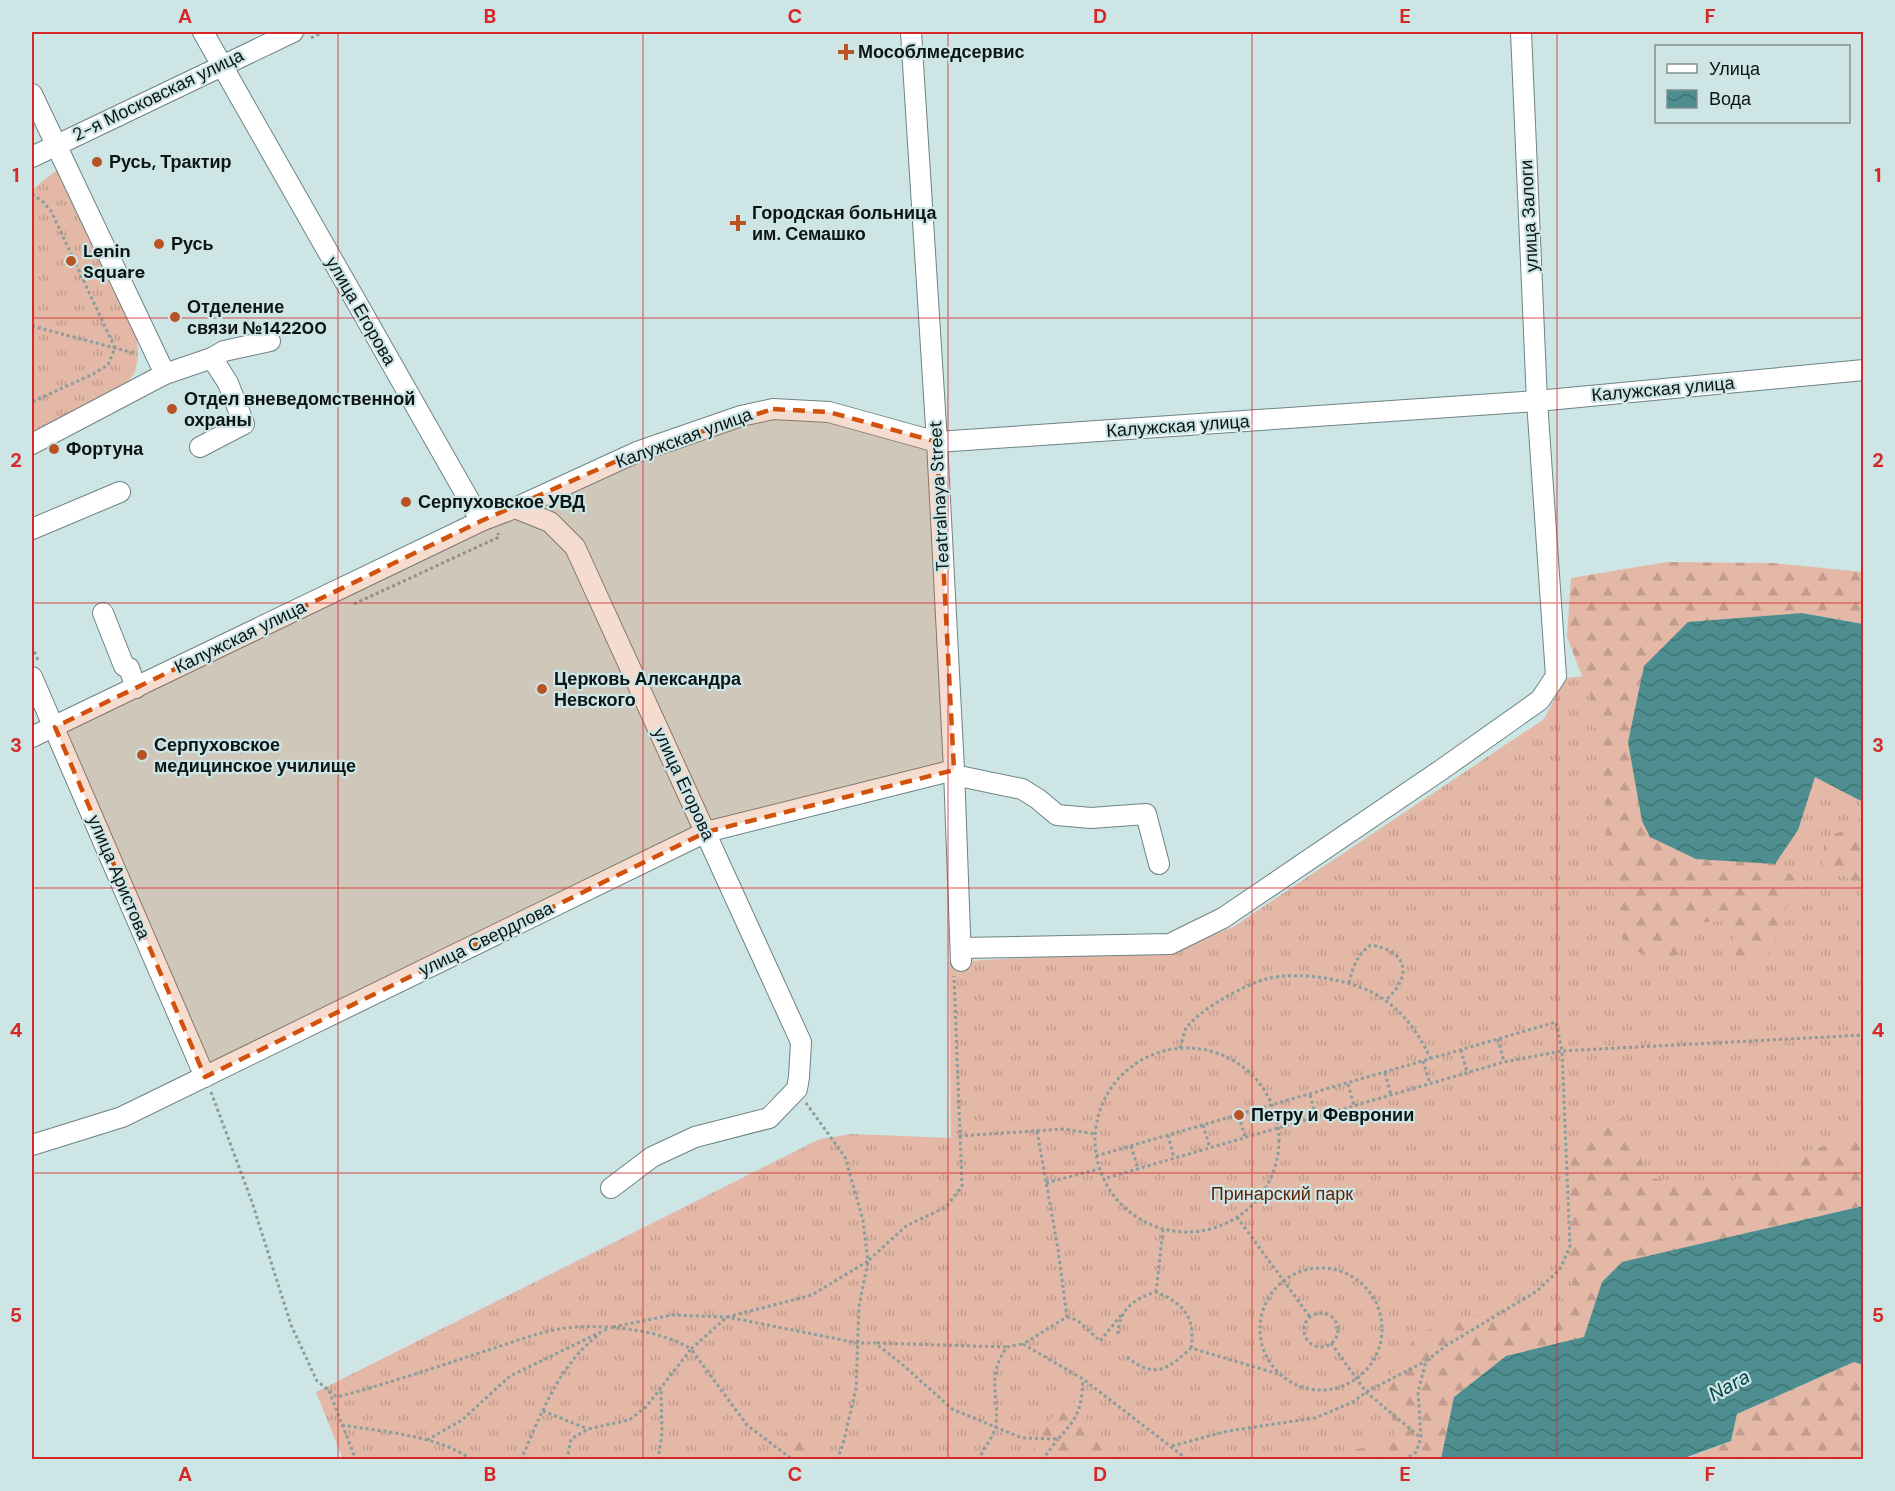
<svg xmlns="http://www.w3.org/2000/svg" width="1895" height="1491" font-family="'DM Sans',sans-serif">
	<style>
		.grass { fill: url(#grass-tufts) }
		.forest { fill: url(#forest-firs) }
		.water { fill: url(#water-waves) }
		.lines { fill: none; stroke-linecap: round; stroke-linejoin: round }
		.minor-casing { stroke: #6e8384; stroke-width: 22 }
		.path { stroke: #8a9d9d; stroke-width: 3; stroke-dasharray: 3 3; stroke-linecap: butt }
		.minor { stroke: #fff; stroke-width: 20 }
		.marked { fill: #d2520d; fill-opacity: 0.2; stroke: #d2520d; stroke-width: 4.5; stroke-dasharray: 12 8; stroke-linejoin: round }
		.grid { fill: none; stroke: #d62828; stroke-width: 1.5; stroke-opacity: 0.55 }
		.poi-dot { fill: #b95326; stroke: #cde5e5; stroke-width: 2 }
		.labels { text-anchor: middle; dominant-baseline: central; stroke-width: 4.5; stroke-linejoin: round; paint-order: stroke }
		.poi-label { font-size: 18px; font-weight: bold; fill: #0c1414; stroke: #cde5e5; text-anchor: start }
		.street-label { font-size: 18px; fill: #0c1414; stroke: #cde5e5 }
		.park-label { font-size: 18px; fill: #602408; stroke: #cde5e5 }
		.water-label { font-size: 20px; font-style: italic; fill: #074446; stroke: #cde5e5 }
		.neatline { fill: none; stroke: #d62828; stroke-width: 2 }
		.grid-label { font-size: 20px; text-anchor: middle; font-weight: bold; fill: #d62828 }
	</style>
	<defs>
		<pattern id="grass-tufts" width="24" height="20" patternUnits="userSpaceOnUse" patternTransform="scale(1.5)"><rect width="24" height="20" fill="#e3b8a6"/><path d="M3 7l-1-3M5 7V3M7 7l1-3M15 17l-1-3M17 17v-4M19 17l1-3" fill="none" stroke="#c29d8e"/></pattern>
		<pattern id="forest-firs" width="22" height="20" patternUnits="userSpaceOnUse" patternTransform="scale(1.5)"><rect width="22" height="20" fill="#e3b8a6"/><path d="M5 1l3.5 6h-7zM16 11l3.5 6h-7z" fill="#c29d8e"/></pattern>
		<pattern id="water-waves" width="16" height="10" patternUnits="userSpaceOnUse" patternTransform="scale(1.5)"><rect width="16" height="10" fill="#4f8e90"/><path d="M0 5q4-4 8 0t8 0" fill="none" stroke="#407374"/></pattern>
	</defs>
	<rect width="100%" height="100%" fill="#cde5e5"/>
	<g class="grass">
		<polygon points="58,169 137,338 138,357 135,372 121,392 32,435 32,190"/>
		<polygon points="1863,647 1863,1188 1558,1344 1506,1356 1454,1397 1441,1459 343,1459 316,1392 820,1139 852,1134 951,1138 949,962 1176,950 1233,927 1544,719 1566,678"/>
	</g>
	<g class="forest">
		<polygon points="1667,562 1773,563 1863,572 1863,624 1802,613 1696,859 1775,864 1809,886 1788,904 1769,956 1737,971 1734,920 1695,923 1670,965 1624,946 1610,876 1602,764 1589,694 1567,637 1571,578"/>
		<polygon points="1863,812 1863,887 1822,864 1825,837 1855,827"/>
		<polygon points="1614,1103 1650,1178 1715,1186 1796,1158 1863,1128 1863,1206 1622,1262 1602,1282 1584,1338 1506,1356 1454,1397 1441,1459 1297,1460 1396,1442 1386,1382 1418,1333 1475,1315 1546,1322 1572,1284 1571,1237 1564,1160"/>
		<polygon points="1854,1362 1863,1365 1863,1459 1682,1460 1731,1441 1737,1414"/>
		<polygon points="1066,1393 1113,1451 1119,1459 1030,1459 1033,1450"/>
		<polygon points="794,1421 831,1459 764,1459"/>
	</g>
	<g class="water">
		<polygon points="1802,613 1863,624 1863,802 1815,777 1798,830 1775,864 1696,859 1650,837 1642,821 1628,742 1644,666 1688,622"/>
		<polygon points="1863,1206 1863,1365 1854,1362 1737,1414 1731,1441 1682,1459 1441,1459 1454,1397 1506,1356 1584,1337 1602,1282 1622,1262"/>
	</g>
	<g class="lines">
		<g class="minor-casing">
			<g id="minor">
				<polyline points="203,32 481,521"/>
				<polyline points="911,32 937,442 954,770 961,961"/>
				<polyline points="32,94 165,374 32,444"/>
				<polyline points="32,157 293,32"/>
				<polyline points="212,358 224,351 270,341"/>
				<polyline points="165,374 212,358 228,383 244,424 200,447"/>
				<polyline points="515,508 637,452 741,416 773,409 829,412 937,442 1537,401 1864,370"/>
				<polyline points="32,529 120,492"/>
				<polyline points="103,613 124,666 129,668 136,688"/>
				<polyline points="32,677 205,1077"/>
				<polyline points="32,737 481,521 515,508 550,522 575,547 801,1042 799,1077 797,1089 769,1118 695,1137 652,1157 611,1188"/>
				<polyline points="954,775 1022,789 1038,799 1057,815 1091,818 1146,814 1159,864"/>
				<polyline points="961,948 1170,944 1223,918 1441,770 1540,700 1556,676 1537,401 1521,32"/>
				<polyline points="32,1145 122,1117 706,832 954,770"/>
			</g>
		</g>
		<g class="path">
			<polyline points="311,38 324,32"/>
			<polyline points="32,194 43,202 51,211 115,348 108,365 93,374 32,402"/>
			<polyline points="32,326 134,353"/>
			<polyline points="354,604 499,537 498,533"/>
			<polyline points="32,646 38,660"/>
			<path d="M1349,983C1353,967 1357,954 1371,945C1408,951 1413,976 1386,1000"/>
			<polyline points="1498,1039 1504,1062"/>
			<path d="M1180,1048C1182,1043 1183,1035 1185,1030C1196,1011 1246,984 1266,979C1300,970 1359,980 1386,1001C1407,1016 1420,1037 1431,1059"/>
			<circle cx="1187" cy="1140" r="92"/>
			<polyline points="1461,1050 1467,1072"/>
			<polyline points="1423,1061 1430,1084"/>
			<polyline points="1385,1073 1391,1095"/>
			<polyline points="1348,1084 1354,1106"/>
			<path d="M211,1092L252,1202L291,1325L317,1381L337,1397C386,1384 434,1368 482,1352C512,1343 544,1329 575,1327C611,1325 661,1330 691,1349L727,1317L812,1295L868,1261L863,1220L845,1157L806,1103"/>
			<polyline points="1310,1095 1316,1117"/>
			<polyline points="1239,1116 1245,1137"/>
			<polyline points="1203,1125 1210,1148"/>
			<polyline points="1037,1131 1058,1249 1067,1317 1023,1344 1083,1379 1188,1460"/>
			<polyline points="1168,1135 1174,1158"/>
			<polyline points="959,1136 1064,1129 1095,1134"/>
			<polyline points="1131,1146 1138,1169"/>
			<polyline points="1096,1156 1556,1022 1562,1051 1504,1062 1103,1179"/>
			<polyline points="1046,1183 1099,1169"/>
			<polyline points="1237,1217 1310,1317"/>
			<circle cx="1321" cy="1329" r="61"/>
			<polyline points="1156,1292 1163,1229"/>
			<circle cx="1321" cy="1330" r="17"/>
			<polyline points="1067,1317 1077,1320 1100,1341 1122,1314"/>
			<path d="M613,1327L672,1315L727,1317L858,1343H875L902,1364L952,1409L1022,1438L1058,1439C1079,1416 1081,1410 1083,1379"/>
			<path d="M1118,1334C1119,1310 1134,1298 1156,1292C1183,1303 1196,1317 1191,1348"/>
			<polyline points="877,1343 1007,1347"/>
			<polyline points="1331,1343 1366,1392 1420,1437"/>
			<path d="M1127,1357C1155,1380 1168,1369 1191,1348L1278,1374"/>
			<polyline points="329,1391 356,1460"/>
			<polyline points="543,1411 588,1429"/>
			<path d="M342,1425C383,1432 438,1435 472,1460"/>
			<polyline points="427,1440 462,1420 510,1376 607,1329"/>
			<polyline points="1172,1446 1228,1431 1315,1418 1353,1402 1366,1392 1426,1361"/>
			<path d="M521,1460C540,1416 560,1362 600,1334"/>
			<polyline points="567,1460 571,1439 588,1429 629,1420 646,1407 691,1349 747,1425 793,1460"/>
			<polyline points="658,1460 662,1433 661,1389"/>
			<polyline points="837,1460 843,1444 856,1389 859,1306 868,1261 906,1226 946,1207 962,1186 954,976"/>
			<path d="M978,1460C983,1450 994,1436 996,1425C999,1393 986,1377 1007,1347L1022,1344"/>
			<polyline points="1042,1460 1058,1439"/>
			<polyline points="1404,1460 1416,1452 1421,1438 1418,1392 1426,1361 1447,1345 1537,1291 1560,1269 1570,1246 1562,1051 1864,1035"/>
		</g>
		<use href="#minor" class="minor"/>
	</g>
	<path class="marked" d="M773,409L829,412L937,442L954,770L706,832L205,1077L55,727L481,521L637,452Z"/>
	<path class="grid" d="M338,32V1460M643,32V1460M948,32V1460M1252,32V1460M1557,32V1460M32,318H1864M32,603H1864M32,888H1864M32,1173H1864"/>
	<g class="poi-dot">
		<path d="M843 43h6v6h6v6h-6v6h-6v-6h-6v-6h6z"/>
		<circle cx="97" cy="162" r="6"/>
		<path d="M735 214h6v6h6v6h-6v6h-6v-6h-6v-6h6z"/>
		<circle cx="159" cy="244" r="6"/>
		<circle cx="71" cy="261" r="6"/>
		<circle cx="175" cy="317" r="6"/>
		<circle cx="172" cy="409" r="6"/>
		<circle cx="54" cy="449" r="6"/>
		<circle cx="406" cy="502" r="6"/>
		<circle cx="542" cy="689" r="6"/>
		<circle cx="142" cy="755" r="6"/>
		<circle cx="1239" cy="1115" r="6"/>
	</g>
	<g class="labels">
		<g class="poi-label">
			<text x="858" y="52">Мособлмедсервис</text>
			<text x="109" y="162">Русь, Трактир</text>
			<text x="752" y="213">Городская больница<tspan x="752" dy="21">им. Семашко</tspan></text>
			<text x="171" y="244">Русь</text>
			<text x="83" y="251">Lenin<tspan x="83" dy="21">Square</tspan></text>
			<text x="187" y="307">Отделение<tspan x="187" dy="21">связи №142200</tspan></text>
			<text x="184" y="399">Отдел вневедомственной<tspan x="184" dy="21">охраны</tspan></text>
			<text x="66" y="449">Фортуна</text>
			<text x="418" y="502">Серпуховское УВД</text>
			<text x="554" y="679">Церковь Александра<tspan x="554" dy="21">Невского</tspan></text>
			<text x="154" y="745">Серпуховское<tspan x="154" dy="21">медицинское училище</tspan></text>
			<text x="1251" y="1115">Петру и Февронии</text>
		</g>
		<g class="street-label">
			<text transform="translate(158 95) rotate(-26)">2-я Московская улица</text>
			<text transform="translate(1529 216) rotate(-93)">улица Залоги</text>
			<text transform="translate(361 311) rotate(60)">улица Егорова</text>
			<text transform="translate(1663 389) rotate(-5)">Калужская улица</text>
			<text transform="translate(1178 426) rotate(-4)">Калужская улица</text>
			<text transform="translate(684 438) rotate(-20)">Калужская улица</text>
			<text transform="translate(939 496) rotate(-93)">Teatralnaya Street</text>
			<text transform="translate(240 637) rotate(-26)">Калужская улица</text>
			<text transform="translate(684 784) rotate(65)">улица Егорова</text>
			<text transform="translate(119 877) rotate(67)">улица Аристова</text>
			<text transform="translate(486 939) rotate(-26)">улица Свердлова</text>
		</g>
		<g class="park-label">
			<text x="1282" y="1194">Принарский парк</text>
		</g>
		<g class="water-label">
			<text transform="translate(1729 1385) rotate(-29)">Nara</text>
		</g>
	</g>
	<rect width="1895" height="1491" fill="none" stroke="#cde5e5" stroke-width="66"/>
	<rect x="1655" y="45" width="195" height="78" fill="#cde5e5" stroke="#809191" stroke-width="1.5"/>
	<rect x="1667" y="64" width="30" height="9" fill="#ffffff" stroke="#809191" stroke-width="1.5"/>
	<text x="1709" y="75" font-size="18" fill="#0c1414">Улица</text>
	<rect x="1667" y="90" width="30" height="18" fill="url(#water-waves)" stroke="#809191" stroke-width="1.5"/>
	<text x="1709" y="105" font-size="18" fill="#0c1414">Вода</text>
	<rect x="33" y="33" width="1829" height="1425" class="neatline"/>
	<g class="grid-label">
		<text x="185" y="23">A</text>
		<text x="490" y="23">B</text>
		<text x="795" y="23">C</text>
		<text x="1100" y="23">D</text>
		<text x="1405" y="23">E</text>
		<text x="1710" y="23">F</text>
		<text x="16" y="182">1</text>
		<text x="1878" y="182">1</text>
		<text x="16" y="467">2</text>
		<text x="1878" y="467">2</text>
		<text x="16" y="752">3</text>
		<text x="1878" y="752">3</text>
		<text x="16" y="1037">4</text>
		<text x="1878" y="1037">4</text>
		<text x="16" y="1322">5</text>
		<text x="1878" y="1322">5</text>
		<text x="185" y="1481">A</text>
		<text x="490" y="1481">B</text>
		<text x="795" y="1481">C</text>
		<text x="1100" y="1481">D</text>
		<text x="1405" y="1481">E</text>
		<text x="1710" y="1481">F</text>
	</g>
</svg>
